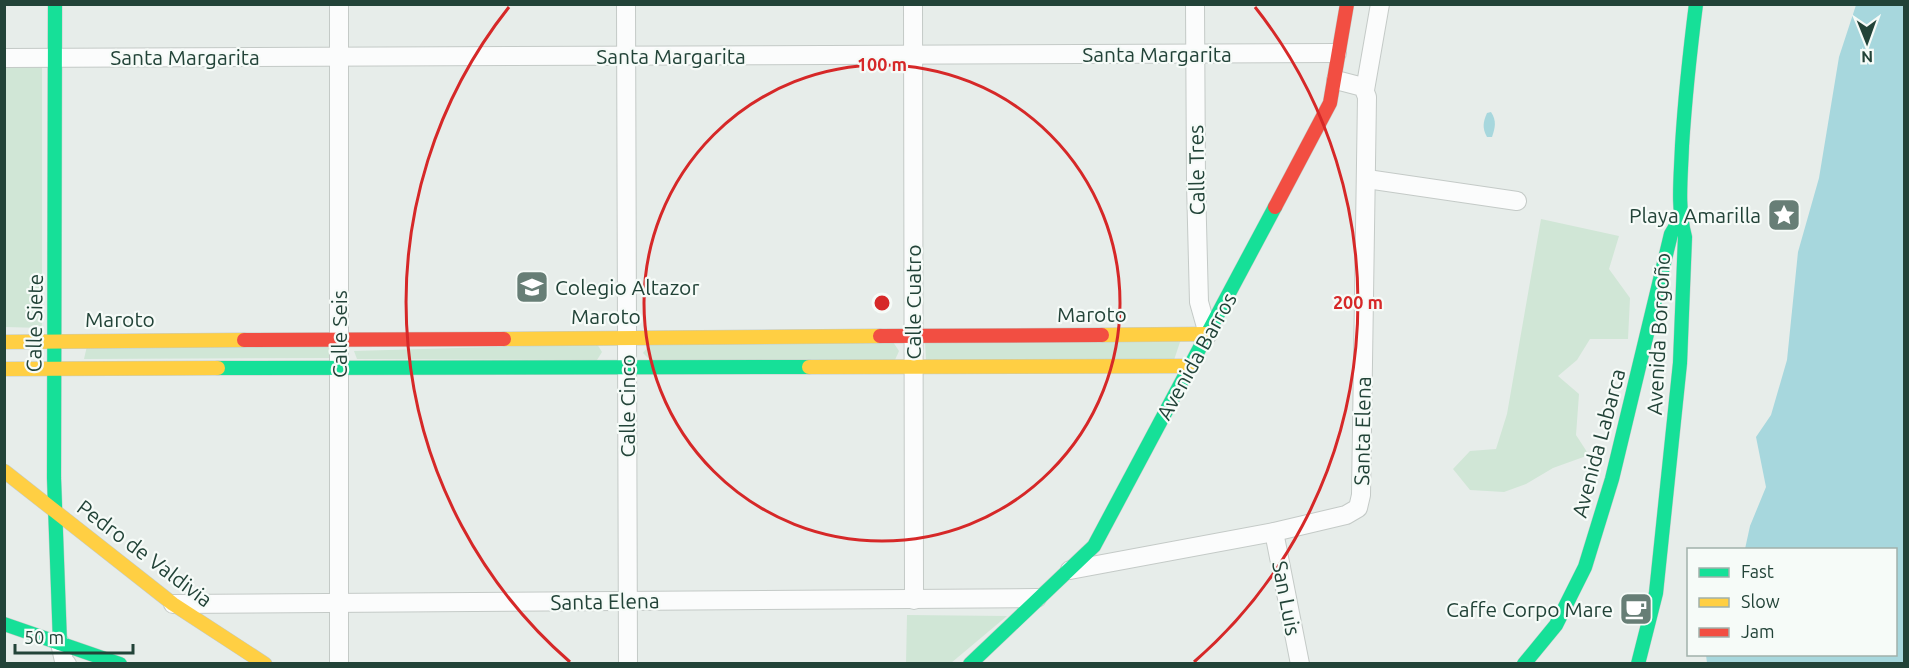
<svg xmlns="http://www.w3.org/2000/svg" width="1909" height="668" font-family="Ubuntu,sans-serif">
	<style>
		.green { fill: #d0e6d6 }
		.water { fill: #a7d7dd }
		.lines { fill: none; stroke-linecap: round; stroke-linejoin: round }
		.street-casing { stroke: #c4cac7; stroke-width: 20 }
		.fast-casing { stroke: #c3cbc7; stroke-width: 15 }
		.slow-casing { stroke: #c3cbc7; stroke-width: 15 }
		.jam-casing { stroke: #c3cbc7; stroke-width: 15 }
		.street { stroke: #fbfcfc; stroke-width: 18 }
		.fast { stroke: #16e098; stroke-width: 14 }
		.slow { stroke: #ffcf43; stroke-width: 14 }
		.jam { stroke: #f24e42; stroke-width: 14 }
		.ring { fill: none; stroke: #d62828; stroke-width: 3 }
		.labels { text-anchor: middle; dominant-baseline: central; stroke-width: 4.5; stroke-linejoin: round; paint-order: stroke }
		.street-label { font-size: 21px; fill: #224338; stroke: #f6fbf8 }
		.poi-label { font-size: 21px; fill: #224338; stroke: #f6fbf8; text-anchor: end }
		.centre { fill: #d62828; stroke: #f6fbf8; stroke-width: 3 }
		.ring-label { font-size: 18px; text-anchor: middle; font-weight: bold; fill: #d62828; stroke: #f6fbf8; stroke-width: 4.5; stroke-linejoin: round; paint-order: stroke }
	</style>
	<rect width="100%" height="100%" fill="#e7edea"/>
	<g class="green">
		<polygon points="5,62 42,62 42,328 5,327"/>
		<polygon points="1541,219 1619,236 1609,269 1630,298 1628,339 1590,339 1577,360 1558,376 1579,394 1576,435 1589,455 1553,468 1526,484 1504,492 1470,490 1453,469 1470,451 1496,449 1507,414"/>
		<polygon points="1181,339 1174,360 926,360 925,342"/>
		<polygon points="893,342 899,351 895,360 650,360 643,353 650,344"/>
		<polygon points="333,344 337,358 84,359 87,346"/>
		<polygon points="597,344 602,352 597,360 357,359 354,351"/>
		<polygon points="907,615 1007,616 951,663 906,664"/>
	</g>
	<g class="water">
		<polygon points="1856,5 1904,5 1904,663 1707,663 1706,655 1896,654 1896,550 1745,549 1750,526 1766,487 1756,437 1771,415 1787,360 1798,252 1819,178 1839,57"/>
		<path d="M1491,112C1497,121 1495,128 1492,137H1487C1482,128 1483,122 1487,113Z"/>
	</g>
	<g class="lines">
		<g class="street-casing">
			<g id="street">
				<polyline points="339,4 339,664"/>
				<polyline points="626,4 628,664"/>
				<polyline points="913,4 914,600"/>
				<polyline points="1195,4 1196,184 1199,302 1208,334"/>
				<polyline points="4,58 1337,53"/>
				<polyline points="1365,90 1380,4"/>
				<polyline points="1367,179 1517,201"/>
				<polyline points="1274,532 1300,664"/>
				<polyline points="1070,570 1274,532 1346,515 1358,508 1361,495 1367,97 1363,87 1336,80"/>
				<polyline points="173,604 1037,598"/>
				<polyline points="60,643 64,661 67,664"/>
			</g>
		</g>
		<g class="fast-casing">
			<g id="fast">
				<polyline points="55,4 54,478 60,643"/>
				<polyline points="218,368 809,367"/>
				<polyline points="4,624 120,664"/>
				<polyline points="970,664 1094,546 1275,207"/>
				<polyline points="1524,664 1556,625 1585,567 1612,479 1671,234 1680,219"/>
				<path d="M1638,664L1656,593L1680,363L1685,237C1677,208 1681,176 1682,146C1685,98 1690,51 1696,4"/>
			</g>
		</g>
		<g class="slow-casing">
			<g id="slow">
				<polyline points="1102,335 1208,334"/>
				<polyline points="504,339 880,336"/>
				<polyline points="4,342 244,340"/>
				<polyline points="809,367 1189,366"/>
				<polyline points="4,369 218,368"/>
				<polyline points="4,471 173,604 265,664"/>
			</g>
		</g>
		<g class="jam-casing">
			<g id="jam">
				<polyline points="1275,207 1330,103 1347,4"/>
				<polyline points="880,336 1102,335"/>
				<polyline points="244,340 504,339"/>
			</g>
		</g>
		<use href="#street" class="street"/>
		<use href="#fast" class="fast"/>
		<use href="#slow" class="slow"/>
		<use href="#jam" class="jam"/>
	</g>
	<g class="ring">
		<circle cx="882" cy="303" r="238"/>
		<path d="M570 662A476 476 0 0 1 509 7M1255 7A476 476 0 0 1 1194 662"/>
	</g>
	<defs>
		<g id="sight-square" transform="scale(1.725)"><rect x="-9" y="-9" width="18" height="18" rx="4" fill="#677e76" stroke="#f6fbf8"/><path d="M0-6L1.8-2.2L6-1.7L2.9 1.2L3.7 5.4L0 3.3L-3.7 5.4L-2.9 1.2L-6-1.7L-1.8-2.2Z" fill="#fff"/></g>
		<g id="school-square" transform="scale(1.725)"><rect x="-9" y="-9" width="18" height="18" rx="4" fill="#677e76" stroke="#f6fbf8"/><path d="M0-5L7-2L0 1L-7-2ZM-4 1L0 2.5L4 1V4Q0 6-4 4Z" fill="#fff"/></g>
		<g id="cafe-square" transform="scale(1.725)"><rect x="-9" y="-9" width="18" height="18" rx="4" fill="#677e76" stroke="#f6fbf8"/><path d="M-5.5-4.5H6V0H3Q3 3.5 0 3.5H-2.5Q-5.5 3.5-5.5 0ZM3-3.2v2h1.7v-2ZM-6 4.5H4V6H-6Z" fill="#fff"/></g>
	</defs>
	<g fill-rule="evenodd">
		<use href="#sight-square" x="1784" y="215"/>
		<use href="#school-square" x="532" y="287"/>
		<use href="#cafe-square" x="1636" y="609"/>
	</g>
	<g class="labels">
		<g class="street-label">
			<text x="1157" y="54">Santa Margarita</text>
			<text x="671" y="56">Santa Margarita</text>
			<text x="185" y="57">Santa Margarita</text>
			<text transform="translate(1196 170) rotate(-91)">Calle Tres</text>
			<text transform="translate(913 302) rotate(-90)">Calle Cuatro</text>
			<text x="1092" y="314">Maroto</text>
			<text x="606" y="316">Maroto</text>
			<text x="120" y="319">Maroto</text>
			<text transform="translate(34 323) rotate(-89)">Calle Siete</text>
			<text transform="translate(339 334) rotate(-90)">Calle Seis</text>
			<text transform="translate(1658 334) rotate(-87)">Avenida Borgoño</text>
			<text transform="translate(1196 356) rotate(-61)">Avenida Barros</text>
			<text transform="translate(627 406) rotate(-90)">Calle Cinco</text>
			<text transform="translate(1362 431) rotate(-89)">Santa Elena</text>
			<text transform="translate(1598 443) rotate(-75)">Avenida Labarca</text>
			<text transform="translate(145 553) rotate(37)">Pedro de Valdivia</text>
			<text transform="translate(1287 598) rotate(79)">San Luis</text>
			<text transform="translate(605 601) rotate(-1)">Santa Elena</text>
		</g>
		<g class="poi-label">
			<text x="1761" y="215">Playa Amarilla</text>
			<text x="555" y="287" text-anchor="start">Colegio Altazor</text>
			<text x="1613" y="609">Caffe Corpo Mare</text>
		</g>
	</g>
	<circle cx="882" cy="303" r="9" class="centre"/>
	<g class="ring-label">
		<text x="882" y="71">100 m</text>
		<text x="1358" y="309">200 m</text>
	</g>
	<rect width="1909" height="668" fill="none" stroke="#224338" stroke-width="12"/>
	<rect x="1687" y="548" width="210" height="108" fill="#f6fbf8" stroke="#a1b1ab" stroke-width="1.5"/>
	<rect x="1699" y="568" width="30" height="9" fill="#16e098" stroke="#a1b1ab" stroke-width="1.5"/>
	<text x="1741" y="578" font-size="18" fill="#224338">Fast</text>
	<rect x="1699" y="598" width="30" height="9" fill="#ffcf43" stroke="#a1b1ab" stroke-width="1.5"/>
	<text x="1741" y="608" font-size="18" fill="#224338">Slow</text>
	<rect x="1699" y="628" width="30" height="9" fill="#f24e42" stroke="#a1b1ab" stroke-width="1.5"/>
	<text x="1741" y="638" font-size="18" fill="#224338">Jam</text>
	<g transform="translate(1867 42) rotate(179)" stroke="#f6fbf8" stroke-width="4.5" paint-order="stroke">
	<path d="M0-4.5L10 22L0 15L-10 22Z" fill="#224338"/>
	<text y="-9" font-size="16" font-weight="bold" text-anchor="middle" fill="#224338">N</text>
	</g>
	<path d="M15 644v9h118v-9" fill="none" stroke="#224338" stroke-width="3"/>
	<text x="24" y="644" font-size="18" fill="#224338" stroke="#f6fbf8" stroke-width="4.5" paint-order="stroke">50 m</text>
</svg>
